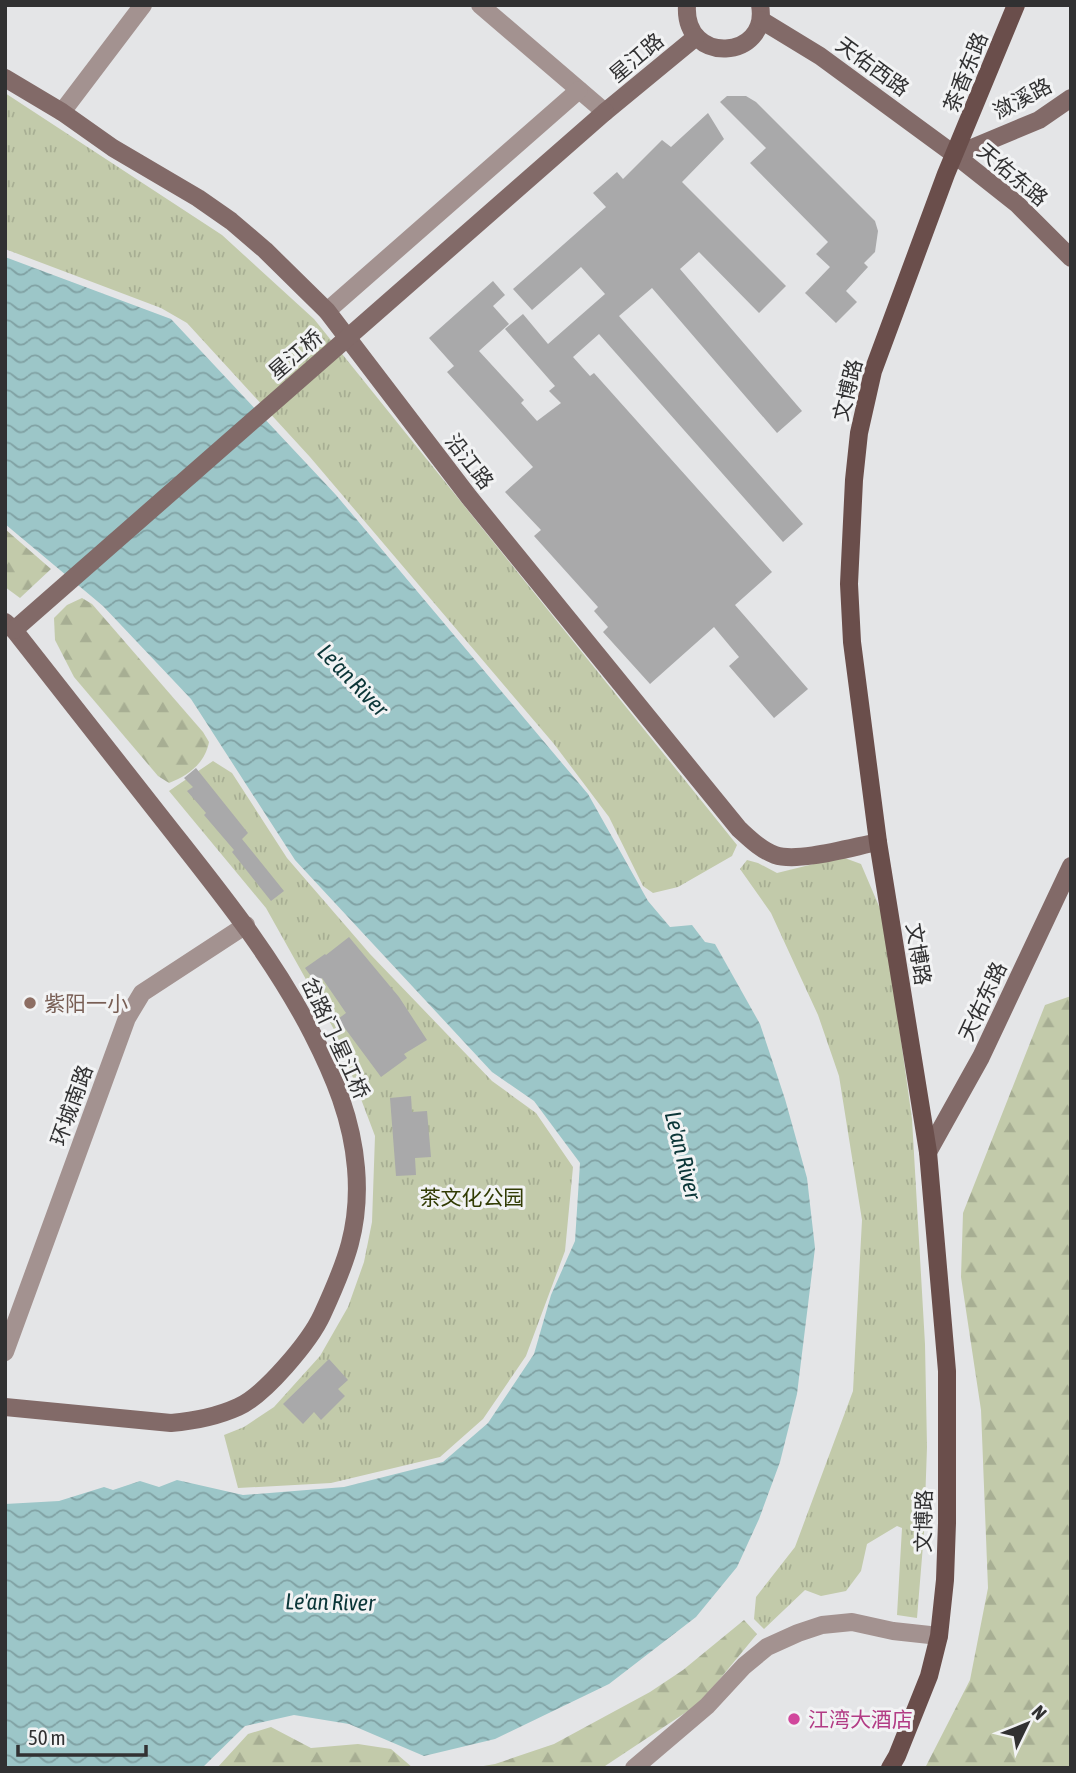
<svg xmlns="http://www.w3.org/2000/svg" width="1076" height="1773" font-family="'Asap Condensed','Noto Sans SC',sans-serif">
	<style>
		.forest { fill: url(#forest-firs) }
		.park { fill: url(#park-tufts) }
		.water { fill: url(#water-waves) }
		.building { fill: #a9a9aa }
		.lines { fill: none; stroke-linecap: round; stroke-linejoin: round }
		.street { stroke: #a39290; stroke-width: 18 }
		.secondary { stroke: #826a68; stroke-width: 18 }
		.primary { stroke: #6a4e4b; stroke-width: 18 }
		.secondary-bridge { stroke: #826a68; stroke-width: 18 }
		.education-dot { fill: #8d6e63; stroke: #f2f3f4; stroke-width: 2.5 }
		.hotel-dot { fill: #d1479c; stroke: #f2f3f4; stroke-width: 2.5 }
		.labels { text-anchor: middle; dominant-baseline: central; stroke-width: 6; stroke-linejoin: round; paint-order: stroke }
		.street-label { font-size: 21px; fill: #313132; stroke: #f2f3f4 }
		.education-label { font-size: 21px; fill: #785e54; stroke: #f2f3f4; text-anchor: start }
		.park-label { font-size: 21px; fill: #323c04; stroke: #f2f3f4 }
		.hotel-label { font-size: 21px; fill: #b23c85; stroke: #f2f3f4; text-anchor: start }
		.water-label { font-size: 23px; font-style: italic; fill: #0b3638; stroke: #f2f3f4 }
	</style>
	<defs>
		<pattern id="forest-firs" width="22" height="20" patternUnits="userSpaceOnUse" patternTransform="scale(1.75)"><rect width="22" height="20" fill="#c2caaa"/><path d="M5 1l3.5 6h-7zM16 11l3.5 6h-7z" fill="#a7ae93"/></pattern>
		<pattern id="park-tufts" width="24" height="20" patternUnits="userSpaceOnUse" patternTransform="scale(1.75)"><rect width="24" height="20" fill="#c2caaa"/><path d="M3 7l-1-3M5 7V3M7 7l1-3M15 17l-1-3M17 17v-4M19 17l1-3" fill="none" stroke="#a7ae93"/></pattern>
		<pattern id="water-waves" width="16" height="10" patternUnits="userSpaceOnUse" patternTransform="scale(1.75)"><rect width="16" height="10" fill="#9cc6c8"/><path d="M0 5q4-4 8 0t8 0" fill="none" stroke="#80a1a3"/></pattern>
	</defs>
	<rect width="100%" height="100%" fill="#e4e5e7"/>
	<g class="forest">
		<polygon points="5,529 51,569 20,598 5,587"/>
		<path d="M82,598L92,604L203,732L209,742C205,763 189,775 169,783L158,776L74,677L55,640L54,618L67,605Z"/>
		<polygon points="1071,996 1071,1768 925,1768 970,1680 988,1588 981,1410 961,1277 963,1213 1045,1005"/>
		<polygon points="744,1620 757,1634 700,1703 602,1768 472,1768 495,1764 554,1744 650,1692 683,1670"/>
		<polygon points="271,1727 311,1748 358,1744 391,1749 413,1768 217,1768 248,1734"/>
	</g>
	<g class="park">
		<polygon points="5,93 222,235 314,319 737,845 732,856 678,887 653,893 643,886 609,817 554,744 310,457 187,323 161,308 5,249"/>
		<polygon points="213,761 232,773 287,858 370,954 492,1081 536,1113 573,1167 565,1251 526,1356 483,1419 440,1457 331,1483 238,1488 224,1435 244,1427 274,1407 320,1356 348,1307 364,1262 372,1222 375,1136 336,1033 266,908 169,791"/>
		<polygon points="842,857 861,864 884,918 912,1119 925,1344 927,1447 924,1533 917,1618 897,1615 902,1528 897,1526 867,1544 861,1571 846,1591 821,1596 805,1590 764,1629 754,1619 756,1597 795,1547 853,1391 862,1220 839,1076 818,1015 771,913 740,869 747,860 758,863 777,873"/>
	</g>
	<polygon class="water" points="5,257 171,319 336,495 588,794 648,901 670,927 692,925 705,942 715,944 760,1024 785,1099 807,1178 815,1248 797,1394 780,1462 759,1519 737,1567 696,1617 609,1684 495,1739 424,1756 349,1724 294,1715 245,1726 202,1768 5,1768 5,1504 59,1501 104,1487 113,1490 140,1481 159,1487 177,1480 243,1495 344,1487 443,1462 488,1423 534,1354 551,1295 575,1241 580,1163 534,1101 492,1072 295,860 191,699 103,606 5,524"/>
	<g class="building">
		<polygon points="727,96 746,96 756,102 875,221 878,231 875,252 864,263 868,267 846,291 857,302 836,323 805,293 830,267 816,254 828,242 750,163 766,148 720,102"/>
		<polygon points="708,113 724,139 682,182 786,286 759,313 699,252 680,269 802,411 777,433 652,288 619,316 803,524 783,542 599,334 573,357 590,376 594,373 772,572 735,605 808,689 774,718 729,666 739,657 714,627 650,684 603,632 608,627 594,611 598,607 534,536 541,530 505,492 533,467 447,372 454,366 429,338 493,281 505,295 493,306 509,324 479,351 524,400 521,403 537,421 561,403 549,391 555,386 505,329 523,314 548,344 605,294 581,267 532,310 513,289 606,207 593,193 617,172 623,179 662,140 671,147"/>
		<polygon points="196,768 248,833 242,839 284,891 271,901 232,852 234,850 204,815 206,813 187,791 193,787 184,778"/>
		<polygon points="349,937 399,997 427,1040 404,1054 407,1058 381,1077 338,1019 346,1013 322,978 316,983 305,968 325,954 326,955"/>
		<polygon points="411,1096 412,1112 427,1111 431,1157 415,1158 416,1175 396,1176 390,1098"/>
		<polygon points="329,1359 348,1380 338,1389 345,1396 321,1420 314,1412 303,1424 283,1404"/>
	</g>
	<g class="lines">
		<g class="street">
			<polyline points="480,5 605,112"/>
			<polyline points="62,112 143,5"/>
			<polyline points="327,311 579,90"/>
			<polyline points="5,1352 127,1018 142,993 246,925"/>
			<polyline points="634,1768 707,1706 744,1666 767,1647 798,1633 822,1625 852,1622 893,1631 939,1636"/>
		</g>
		<g class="secondary">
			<path d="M687,5C683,66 770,60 760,5"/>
			<polyline points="761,20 820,56 955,155 1017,204 1071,258"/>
			<path d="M5,78L62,112L113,148L198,198L231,221L265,250L327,311L469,497L739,829C750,839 761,850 775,855C798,863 852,847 878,842"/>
			<polyline points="605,112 696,37"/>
			<polyline points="955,155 1039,120 1071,98"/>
			<path d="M5,622L14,630C64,693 114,757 164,821C219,891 271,954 312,1033C334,1076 352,1119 356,1168C361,1226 346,1263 322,1315C310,1341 265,1395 238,1407C216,1417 194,1421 171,1423L5,1407"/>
			<polyline points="928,1152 981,1057 1071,866"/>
		</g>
		<polyline class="primary" points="890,1768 897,1756 929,1676 939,1636 945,1580 947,1523 947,1371 928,1152 878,842 852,642 849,584 854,480 859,433 873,371 946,174 1016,5"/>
		<polyline class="secondary-bridge" points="14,630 605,112"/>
	</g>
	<circle class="education-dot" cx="30" cy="1003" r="7"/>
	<circle class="hotel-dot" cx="794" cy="1719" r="7"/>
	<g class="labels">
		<g class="street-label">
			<text transform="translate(636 57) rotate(-40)">星江路</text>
			<text transform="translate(873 66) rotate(36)">天佑西路</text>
			<text transform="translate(965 72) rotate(-68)">茶香东路</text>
			<text transform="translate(1022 98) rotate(-28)">潋溪路</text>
			<text transform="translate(1013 174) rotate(40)">天佑东路</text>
			<text transform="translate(295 354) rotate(-41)">星江桥</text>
			<text transform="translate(847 390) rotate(-76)">文博路</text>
			<text transform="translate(470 461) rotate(52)">沿江路</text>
			<text transform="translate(919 954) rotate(81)">文博路</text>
			<text transform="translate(982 1001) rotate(-65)">天佑东路</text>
			<text transform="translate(336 1038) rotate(65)">岔路门-星江桥</text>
			<text transform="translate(71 1105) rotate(-70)">环城南路</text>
			<text transform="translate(923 1521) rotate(-89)">文博路</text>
		</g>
		<g class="education-label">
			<text x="44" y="1003">紫阳一小</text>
		</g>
		<g class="park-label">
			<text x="472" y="1197">茶文化公园</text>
		</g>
		<g class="hotel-label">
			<text x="808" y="1719">江湾大酒店</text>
		</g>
		<g class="water-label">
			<text transform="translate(353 680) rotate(46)">Le'an River</text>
			<text transform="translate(683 1155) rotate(76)">Le'an River</text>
			<text transform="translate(330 1602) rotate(1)">Le'an River</text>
		</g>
	</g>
	<rect width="1076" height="1773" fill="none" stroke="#313132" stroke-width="14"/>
	<g transform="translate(1027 1724) rotate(47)" stroke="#f2f3f4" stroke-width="5" paint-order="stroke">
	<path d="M0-5L12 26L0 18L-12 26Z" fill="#313132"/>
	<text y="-10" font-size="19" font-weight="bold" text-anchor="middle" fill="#313132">N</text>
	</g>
	<path d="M18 1745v10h128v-10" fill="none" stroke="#313132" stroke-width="3.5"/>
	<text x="28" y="1745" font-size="21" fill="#313132" stroke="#f2f3f4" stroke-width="5" paint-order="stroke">50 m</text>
</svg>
